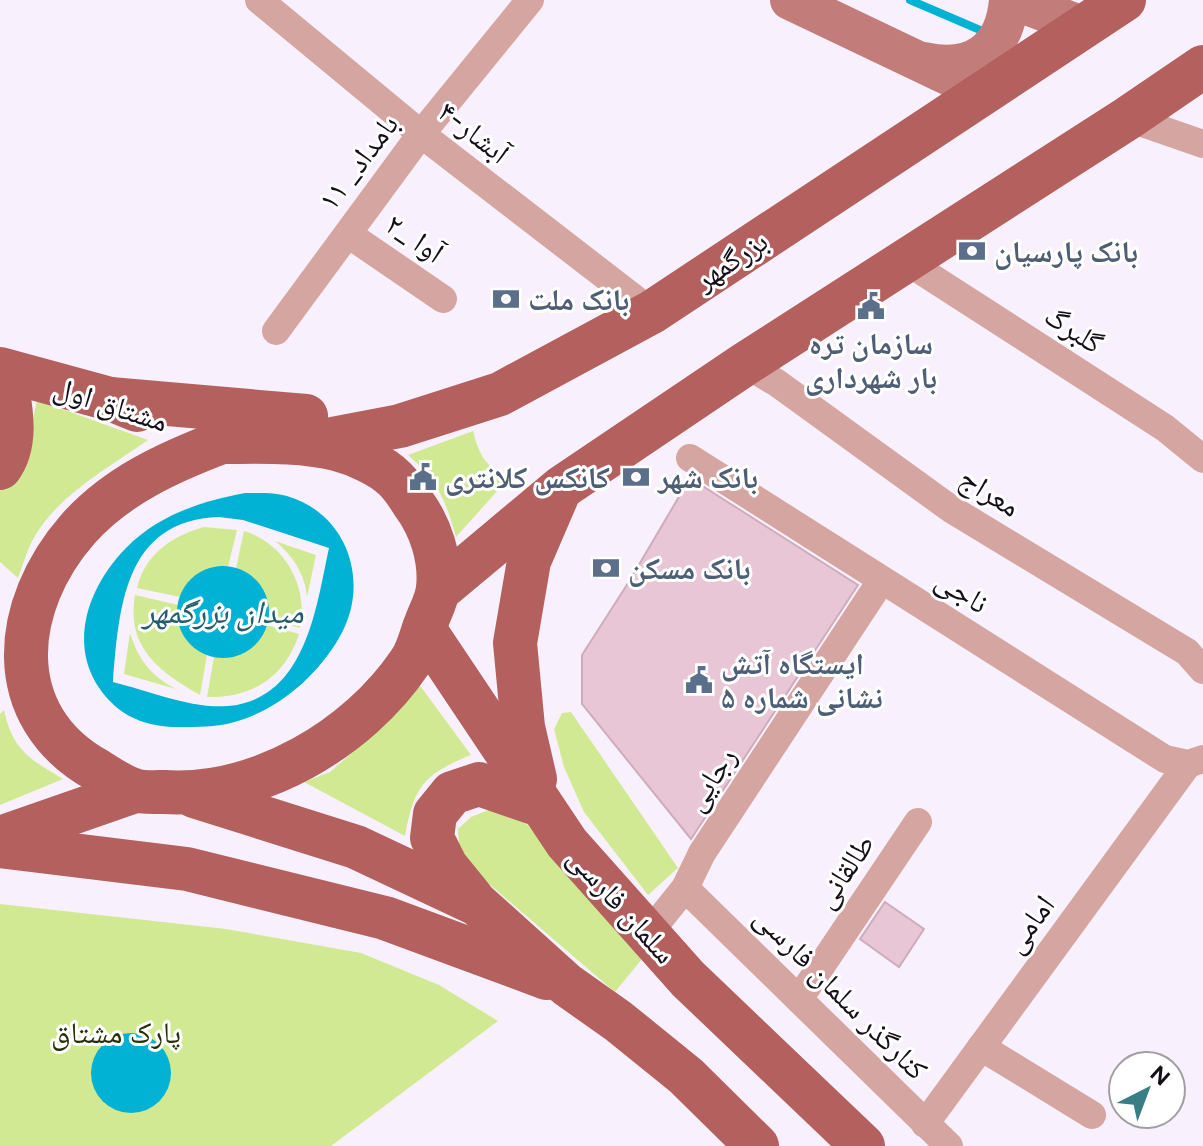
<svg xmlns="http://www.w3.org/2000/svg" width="1203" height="1146" font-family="Figtree,'Noto Naskh Arabic',sans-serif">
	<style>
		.green { fill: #d1e992 }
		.water { fill: #02b2d4; fill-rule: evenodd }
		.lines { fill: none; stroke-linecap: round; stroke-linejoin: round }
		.stream { stroke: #02b2d4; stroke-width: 8 }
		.building { fill: #e8c6d5; stroke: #ceacbb; stroke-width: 2 }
		.street { stroke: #d5a5a2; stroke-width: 28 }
		.secondary { stroke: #c27d7b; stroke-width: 40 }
		.primary { stroke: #b3605e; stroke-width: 44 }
		.labels { text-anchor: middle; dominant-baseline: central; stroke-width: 6; stroke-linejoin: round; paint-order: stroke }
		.street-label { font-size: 30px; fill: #150f19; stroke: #fff }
		.service-label { font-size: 30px; font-weight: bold; fill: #4e5e75; stroke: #fff; text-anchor: start }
		.park-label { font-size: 30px; fill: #263006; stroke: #fff }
		.water-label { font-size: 32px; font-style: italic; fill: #255d6c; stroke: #fff }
	</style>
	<rect width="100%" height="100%" fill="#f8f1fd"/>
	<g class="green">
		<path d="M37,400L148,440C107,469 55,496 31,543C26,554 22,567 18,578L0,562V491L25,457Z"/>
		<path d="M473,431C480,458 485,464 508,479L456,537C446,501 437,480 408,455Z"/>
		<path d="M204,527L237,530L228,567L224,566L183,590L180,597L137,588C145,554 172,536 204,527Z"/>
		<path d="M244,531C284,543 309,586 300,628L268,619C269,594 258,578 236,568Z"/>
		<path d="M275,541L316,555L307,597C305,574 293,556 275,541Z"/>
		<path d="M135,595L178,605L177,613L202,653L207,655L200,695C160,672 126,648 135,595Z"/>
		<path d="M267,625L299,634C285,678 251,698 207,697L214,657L224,658L266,629Z"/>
		<path d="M130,633C138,659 151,676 176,689L124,674Z"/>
		<path d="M413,676L471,755C424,774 414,786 405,836L304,782L330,772L362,744Z"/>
		<path d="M4,710C13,750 28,758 63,779L0,805V714Z"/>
		<polygon points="571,712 678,868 648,895 584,812 564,767 554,729 562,713"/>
		<polygon points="497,807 528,825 642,959 615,992 460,859 458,829 471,817"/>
		<polygon points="0,904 226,929 361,953 439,985 498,1021 331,1146 0,1146"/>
	</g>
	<g class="water">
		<path d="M245,493C259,493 273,492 287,496C349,514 371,585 339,638C317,676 280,708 238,721C217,728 194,727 172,727C151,726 127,719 112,703C64,656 84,591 126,548C158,515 202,501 245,493ZM219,517L243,520L329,548C316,608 306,699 228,706C191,709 149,691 113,682C119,608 124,520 219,517Z"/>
		<circle cx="223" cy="612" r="46"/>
		<circle cx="131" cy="1073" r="40"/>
	</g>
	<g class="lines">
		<polyline class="stream" points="910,0 980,30"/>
	</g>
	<g class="building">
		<polygon points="690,478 858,585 691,839 582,704 582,655 630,580"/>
		<polygon points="885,902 924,929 899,967 860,939"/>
	</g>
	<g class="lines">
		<g class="street">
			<polyline points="259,0 421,134 652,312"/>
			<polyline points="1128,118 1203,144"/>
			<polyline points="348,234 443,299"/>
			<polyline points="906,261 1165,428 1203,459"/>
			<polyline points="276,331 421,134 530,0"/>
			<polyline points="745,364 777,383 951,509 1187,652 1203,670"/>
			<polyline points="690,458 1165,759 1188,764 1203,759"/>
			<polyline points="685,888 949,1146"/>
			<polyline points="648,934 685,888 702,853 881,581"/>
			<polyline points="799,999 918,822"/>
			<polyline points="981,1047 1092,1115"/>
			<polyline points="925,1124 1188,764"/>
		</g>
		<g class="secondary">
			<polyline points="790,0 983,92"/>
			<polyline points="1014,0 1085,27"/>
			<path d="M924,62C973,73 1005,50 1009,0"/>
		</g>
		<g class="primary">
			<polyline points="0,369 110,399 137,410"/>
			<polyline points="110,399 306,416"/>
			<path d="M222,442C259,442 300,440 336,449C355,454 381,465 395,479C402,486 408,495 413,503C431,527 441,559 438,588C437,600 430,612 426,623C421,635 418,651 410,662C358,739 258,798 164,792C155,792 143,793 134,790C121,786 108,777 97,770C0,716 11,605 78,529C116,486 169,462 222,442Z"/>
			<polyline points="316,442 400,426 500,394 652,312 1124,0"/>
			<path d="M0,468C20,441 9,402 5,371"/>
			<polyline points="438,591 561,488 745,364 1128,118 1203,67"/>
			<polyline points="424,629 567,843 688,979 863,1146"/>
			<polyline points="535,779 523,727 515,643 529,561 557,496"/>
			<polyline points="194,796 356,847 477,904 567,985 618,1021 686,1076 757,1146"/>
			<polyline points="0,838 135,791"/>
			<polyline points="0,846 187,869 385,918 547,978"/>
			<polyline points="472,898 446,866 432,838 435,814 452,793 479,784 540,805"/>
		</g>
	</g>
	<defs>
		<g id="bank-bare" transform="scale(2.16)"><path d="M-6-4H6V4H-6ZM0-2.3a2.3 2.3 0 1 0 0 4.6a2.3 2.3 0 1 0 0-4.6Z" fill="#5c6f8a" stroke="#fff" stroke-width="2.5" paint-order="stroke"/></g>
		<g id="civic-bare" transform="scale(2.16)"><path d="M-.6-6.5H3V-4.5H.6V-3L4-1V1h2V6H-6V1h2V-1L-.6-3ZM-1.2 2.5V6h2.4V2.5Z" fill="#5c6f8a" stroke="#fff" stroke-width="2.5" paint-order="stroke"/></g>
	</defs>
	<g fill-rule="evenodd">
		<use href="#bank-bare" x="972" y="251"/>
		<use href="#bank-bare" x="506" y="299"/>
		<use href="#civic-bare" x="871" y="306"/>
		<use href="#civic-bare" x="423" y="477"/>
		<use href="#bank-bare" x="636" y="477"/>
		<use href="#bank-bare" x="606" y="568"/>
		<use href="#civic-bare" x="699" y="680"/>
	</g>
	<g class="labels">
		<g class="street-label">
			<text transform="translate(474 132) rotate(38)">۴-آبشار</text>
			<text transform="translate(358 162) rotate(-53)">۱۱ _بامداد</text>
			<text transform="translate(415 238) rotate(34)">۲_ آوا</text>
			<text transform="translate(731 260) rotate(-34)">بزرگمهر</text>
			<text transform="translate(1074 329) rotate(33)">گلبرگ</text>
			<text transform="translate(111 404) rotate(18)">مشتاق اول</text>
			<text transform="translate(990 492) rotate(32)">معراج</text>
			<text transform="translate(962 591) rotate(32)">ناجی</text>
			<text transform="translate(710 779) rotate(-57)">رجایی</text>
			<text transform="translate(844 871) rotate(-56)">طالقانی</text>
			<text transform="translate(622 905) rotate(48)">سلمان فارسی</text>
			<text transform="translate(1029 924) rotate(-54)">امامی</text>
			<text transform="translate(841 993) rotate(45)">کنارگذر سلمان فارسی</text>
		</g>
		<g class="service-label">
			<text x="994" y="251">بانک پارسیان</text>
			<text x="528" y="299">بانک ملت</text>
			<text x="871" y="343" text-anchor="middle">سازمان تره<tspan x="871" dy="34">بار شهرداری</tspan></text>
			<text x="445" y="477">کانکس کلانتری</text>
			<text x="658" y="477">بانک شهر</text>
			<text x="628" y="568">بانک مسکن</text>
			<text x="721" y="663">ایستگاه آتش<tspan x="721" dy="34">نشانی شماره ۵</tspan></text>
		</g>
		<g class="park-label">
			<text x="116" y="1032">پارک مشتاق</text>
		</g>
		<g class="water-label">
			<text x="223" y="612">میدان بزرگمهر</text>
		</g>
	</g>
	<g transform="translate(1147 1090) rotate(42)"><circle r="38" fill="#ffffff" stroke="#a19fa3" stroke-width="2"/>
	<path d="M0-6L14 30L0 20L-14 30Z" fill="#377f84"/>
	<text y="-12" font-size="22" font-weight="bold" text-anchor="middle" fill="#150f19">N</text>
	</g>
</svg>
